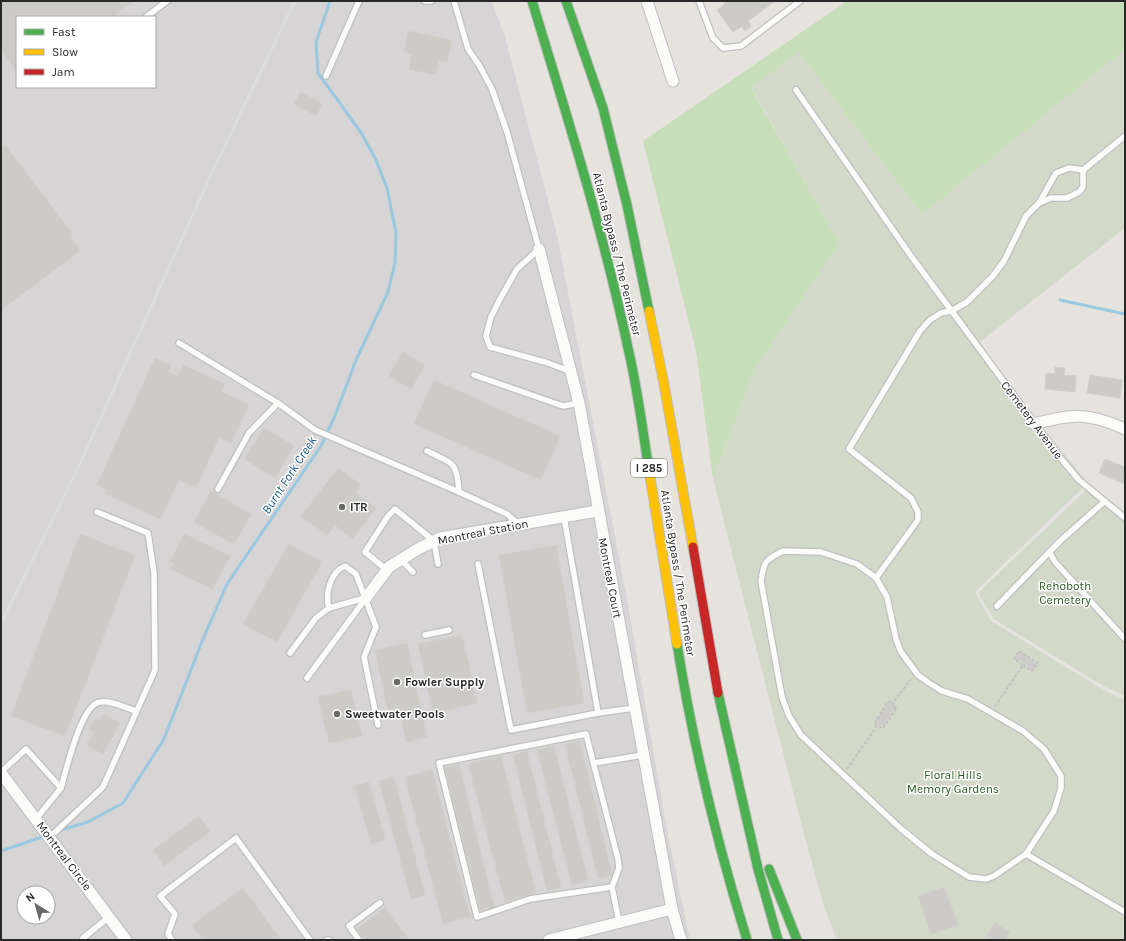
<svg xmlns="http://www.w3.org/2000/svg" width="1126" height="941" font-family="Karla,sans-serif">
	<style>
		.industrial { fill: #d7d4d6; fill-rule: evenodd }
		.green { fill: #c8debb }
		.cemetery { fill: #d2d9c8 }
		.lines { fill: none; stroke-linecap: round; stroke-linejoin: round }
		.stream { stroke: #9ac9df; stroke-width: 3 }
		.building { fill: #cdcbc8; stroke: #d1cfcb }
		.lane-casing { stroke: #c0bfbf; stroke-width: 8 }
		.street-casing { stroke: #c0bfbf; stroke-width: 13 }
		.fast-casing { stroke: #bfbdbd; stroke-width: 11 }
		.slow-casing { stroke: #bfbdbd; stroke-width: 11 }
		.jam-casing { stroke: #bfbdbd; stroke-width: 11 }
		.path { stroke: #c3c2c2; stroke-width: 2; stroke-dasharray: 3 2; stroke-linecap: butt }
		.lane { stroke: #fbfbfa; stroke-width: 5.5 }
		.street { stroke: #fbfbfa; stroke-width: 11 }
		.fast { stroke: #4caf50; stroke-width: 9 }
		.slow { stroke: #ffc107; stroke-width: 9 }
		.jam { stroke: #c62828; stroke-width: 9 }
		.rail { stroke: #dddcdd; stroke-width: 3 }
		.poi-dot { fill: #6a6968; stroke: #fff; stroke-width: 1.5 }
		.labels { text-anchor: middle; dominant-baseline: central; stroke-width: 3; stroke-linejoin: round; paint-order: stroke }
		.shield { fill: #fff; stroke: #686868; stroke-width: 1 }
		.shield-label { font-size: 11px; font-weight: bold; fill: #282828 }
		.street-label { font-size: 12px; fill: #282828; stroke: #fff }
		.poi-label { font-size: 12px; font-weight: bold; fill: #282828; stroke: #fff; text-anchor: start }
		.park-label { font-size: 12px; fill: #2a5c22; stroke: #fff }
		.water-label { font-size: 13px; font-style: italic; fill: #1d5c88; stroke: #fff }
	</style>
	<rect width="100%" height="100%" fill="#e6e3df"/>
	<path class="industrial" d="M1,1H491L504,33L557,235L627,599L667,830L690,940H1ZM17,17H155V87H17ZM24,893H48V917H24Z"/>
	<polygon class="green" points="847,1 1125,1 1125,50 922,215 799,53 751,88 840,243 755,370 713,479 696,351 643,141"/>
	<g class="cemetery">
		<polygon points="1125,50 1125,228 976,345 1088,483 975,592 991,621 1102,689 1125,700 1125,940 837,940 824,907 800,819 713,479 755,370 840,243 751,87 799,53 922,215"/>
		<polygon points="1091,485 1125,513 1125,696 1103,686 994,619 978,593"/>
	</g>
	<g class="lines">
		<g class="stream">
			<polyline points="1060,300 1125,314"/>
			<polyline points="58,831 88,822 123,803 164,739 203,639 227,584 321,446 335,416 356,360 388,292 395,263 396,233 387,188 376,160 362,134 318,73 316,42 330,1"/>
			<polyline points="1,851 45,836"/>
		</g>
	</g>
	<g class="building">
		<polygon points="1,1 133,1 112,17 17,17 17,71 1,51"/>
		<polygon points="723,1 775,1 748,21 751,26 745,31 742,26 733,32 717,10 725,4"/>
		<polygon points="408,31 452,40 447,62 439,60 435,75 409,69 412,54 404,52"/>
		<polygon points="301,92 322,104 316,116 294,104"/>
		<polygon points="5,145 72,234 70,236 80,251 1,310 1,148"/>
		<polygon points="403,352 425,365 411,389 389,376"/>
		<polygon points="155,358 171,365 168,372 178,376 183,365 225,384 221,392 249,404 231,443 219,437 196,488 179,480 160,519 105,494 107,490 97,485"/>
		<polygon points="1055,367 1065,368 1064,375 1076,376 1075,392 1045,389 1046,373 1055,374"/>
		<polygon points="1090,375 1122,380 1120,398 1087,393"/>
		<polygon points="434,380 560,436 541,480 414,424"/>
		<polygon points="264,428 294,446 275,478 244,459"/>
		<polygon points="1105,459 1125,467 1125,484 1099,473"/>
		<polygon points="338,468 361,485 355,493 376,508 353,539 335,525 327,535 301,516"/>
		<polygon points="211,491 251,514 234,544 194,522"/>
		<polygon points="80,534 135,555 65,736 11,716"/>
		<polygon points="184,534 230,556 213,589 171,569 174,563 170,562"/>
		<polygon points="289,544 322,562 277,642 243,624"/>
		<polygon points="556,545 584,703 527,713 499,555"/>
		<polygon points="462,635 477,703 433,713 418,644"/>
		<polygon points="407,643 427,737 406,742 399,707 388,710 375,650"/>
		<polygon points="1020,652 1037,664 1032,671 1029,669 1030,667 1019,659 1018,661 1015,659"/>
		<polygon points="351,690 362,736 329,743 318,697"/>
		<polygon points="890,702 895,706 893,708 894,709 884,725 882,724 880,727 876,723 878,721 876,720"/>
		<polygon points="103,714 120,723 103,754 87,745 95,732 89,729 95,719 99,721"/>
		<polygon points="580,741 612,875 598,878 565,744"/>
		<polygon points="554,746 588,880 572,885 537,750"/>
		<polygon points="527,751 561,888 547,891 513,755"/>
		<polygon points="501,756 536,893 505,901 468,764"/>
		<polygon points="459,764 494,907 480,910 445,768"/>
		<polygon points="432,770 470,917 443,924 405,777"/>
		<polygon points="394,777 425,895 411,899 379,781"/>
		<polygon points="369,782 385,840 371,844 355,786"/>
		<polygon points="199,816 210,831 164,866 153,850"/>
		<polygon points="944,887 958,925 931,934 918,896"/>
		<polygon points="243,888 281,940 203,940 192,925"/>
		<polygon points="385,908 409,940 365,940 357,929"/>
		<polygon points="995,923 1010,932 1005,940 991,940 986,937"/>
	</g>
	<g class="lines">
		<g class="lane-casing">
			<g id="lane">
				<polyline points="425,1 431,1"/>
				<polyline points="454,1 468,49 479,65 492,89 507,132 539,249 517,269 500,299 491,317 486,336 490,347 548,363 569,371"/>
				<polyline points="699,1 713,38 723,48 741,46 800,1"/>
				<polyline points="146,17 167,1"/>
				<polyline points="326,76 359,1"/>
				<polyline points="796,90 911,256 1058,455 1079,480 1125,518"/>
				<polyline points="1039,203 1051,198 1067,198 1079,192 1083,187 1083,170"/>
				<polyline points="179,343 278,403 315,430 459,492"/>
				<polyline points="474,375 563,406 579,403"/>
				<path d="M427,451C454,464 457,462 459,492L507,514L518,524"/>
				<polyline points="218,489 249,433 278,403"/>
				<polyline points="564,517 598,713 634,708"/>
				<path d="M783,551L821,552L857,564L876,578L887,597L896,639L901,652L918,675L929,683L942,691L968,699L1023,731L1044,749L1061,776V788L1054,811L1026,854L994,876L986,879L969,877L932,854L900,828L801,735L789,716L782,697L761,581C764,561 765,560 783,551Z"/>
				<polyline points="1050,553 1055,562 1125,639"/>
				<polyline points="401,560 413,572"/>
				<polyline points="478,564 511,730 598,713"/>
				<polyline points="387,570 365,552 388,516 395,509 434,541 438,564"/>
				<polyline points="876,578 918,520 918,512 911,498 849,449 920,331 930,320 941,313 951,311 967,302 993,276 1004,261 1026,216 1039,203 1056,173 1069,168 1083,170 1125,136"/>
				<polyline points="997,606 1060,541 1104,502"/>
				<path d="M329,608C325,594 330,572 345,566L356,574L376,627L364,657L378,725"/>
				<polyline points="425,635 449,630"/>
				<polyline points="290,653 316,618 329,608 365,598"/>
				<polyline points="307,678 366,598"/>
				<polyline points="594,763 643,755"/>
				<polyline points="1,772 26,749 61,788 36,819"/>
				<path d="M61,788C66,771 81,704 100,702C111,700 126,708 136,711"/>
				<polyline points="50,837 103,787 155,670 154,573 148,533 97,512"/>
				<polyline points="1026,854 1125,912"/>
				<polyline points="612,887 530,899 477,917 439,763 586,734 618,859 619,868 612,887 619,922"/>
				<polyline points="83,940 83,938 109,917"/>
				<polyline points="172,940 168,934 175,914 160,896 236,838 310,940"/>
				<polyline points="327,940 329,940"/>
				<polyline points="359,940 349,926 380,903"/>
			</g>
		</g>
		<g class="street-casing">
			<g id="street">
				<polyline points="647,1 673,81"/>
				<polyline points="539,249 579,403 672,909 681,940"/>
				<path d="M1034,424C1072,414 1088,412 1125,429"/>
				<polyline points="366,598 389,567 418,549 440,538 597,511"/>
				<polyline points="1,773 126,940"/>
				<polyline points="549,940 672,909"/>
			</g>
		</g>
		<g class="fast-casing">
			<g id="fast">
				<path d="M532,1C567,116 603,230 628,348C637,386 642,425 648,464"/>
				<polyline points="566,1 603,108 627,205 649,311"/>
				<path d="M677,644C693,744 717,843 747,940"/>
				<polyline points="718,693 758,869 778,940"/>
				<polyline points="769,869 797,940"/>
			</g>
		</g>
		<g class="slow-casing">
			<g id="slow">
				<polyline points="649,311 663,379 693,547"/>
				<polyline points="648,464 677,644"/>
			</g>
		</g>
		<g class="jam-casing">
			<polyline id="jam" points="693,547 718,693"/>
		</g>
		<g class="path">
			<polyline points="995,706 1023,665 1014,659 1019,651 1038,663 1032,671 1023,665"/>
			<polyline points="877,726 874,724 887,703 890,701 893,703"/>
			<polyline points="847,769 877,726 880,728 882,726 884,727 896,709 894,709 896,706 893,703 911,679"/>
		</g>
		<use href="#lane" class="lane"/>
		<use href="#street" class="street"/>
		<use href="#fast" class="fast"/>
		<use href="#slow" class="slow"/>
		<use href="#jam" class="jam"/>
		<polyline class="rail" points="1,623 78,468 214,168 295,1"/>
	</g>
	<g class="poi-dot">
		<circle cx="342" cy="507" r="4"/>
		<circle cx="397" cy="682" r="4"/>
		<circle cx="337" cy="714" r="4"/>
	</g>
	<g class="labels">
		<rect class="shield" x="631" y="459" width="36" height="18" rx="3"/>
		<g class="shield-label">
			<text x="649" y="468">I 285</text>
		</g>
		<g class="street-label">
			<text transform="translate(617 254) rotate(76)">Atlanta Bypass / The Perimeter</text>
			<text transform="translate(1032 420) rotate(53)">Cemetery Avenue</text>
			<text transform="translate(483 532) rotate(-11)">Montreal Station</text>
			<text transform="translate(678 573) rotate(81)">Atlanta Bypass / The Perimeter</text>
			<text transform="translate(610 578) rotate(79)">Montreal Court</text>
			<text transform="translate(64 856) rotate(53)">Montreal Circle</text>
		</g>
		<g class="poi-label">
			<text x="350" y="507">ITR</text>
			<text x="405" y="682">Fowler Supply</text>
			<text x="345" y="714">Sweetwater Pools</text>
		</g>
		<g class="park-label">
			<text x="1065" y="586">Rehoboth<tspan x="1065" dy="14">Cemetery</tspan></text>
			<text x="953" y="775">Floral Hills<tspan x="953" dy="14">Memory Gardens</tspan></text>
		</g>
		<g class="water-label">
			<text transform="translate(289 475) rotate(-57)">Burnt Fork Creek</text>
		</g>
	</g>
	<rect width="1126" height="941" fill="none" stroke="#282828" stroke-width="4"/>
	<rect x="16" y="16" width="140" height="72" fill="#ffffff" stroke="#a9a9a9"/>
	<rect x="24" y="29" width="20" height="6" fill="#4caf50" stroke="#a9a9a9"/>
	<text x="52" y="36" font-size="12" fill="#282828">Fast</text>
	<rect x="24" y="49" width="20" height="6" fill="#ffc107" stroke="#a9a9a9"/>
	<text x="52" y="56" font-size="12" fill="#282828">Slow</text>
	<rect x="24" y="69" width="20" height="6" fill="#c62828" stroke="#a9a9a9"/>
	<text x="52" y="76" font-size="12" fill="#282828">Jam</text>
	<g transform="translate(36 905) rotate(323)"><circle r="19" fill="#ffffff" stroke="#a9a9a9"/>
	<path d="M0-3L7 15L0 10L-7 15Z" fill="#6a6968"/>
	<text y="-6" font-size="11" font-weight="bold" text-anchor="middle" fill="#282828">N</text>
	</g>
</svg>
